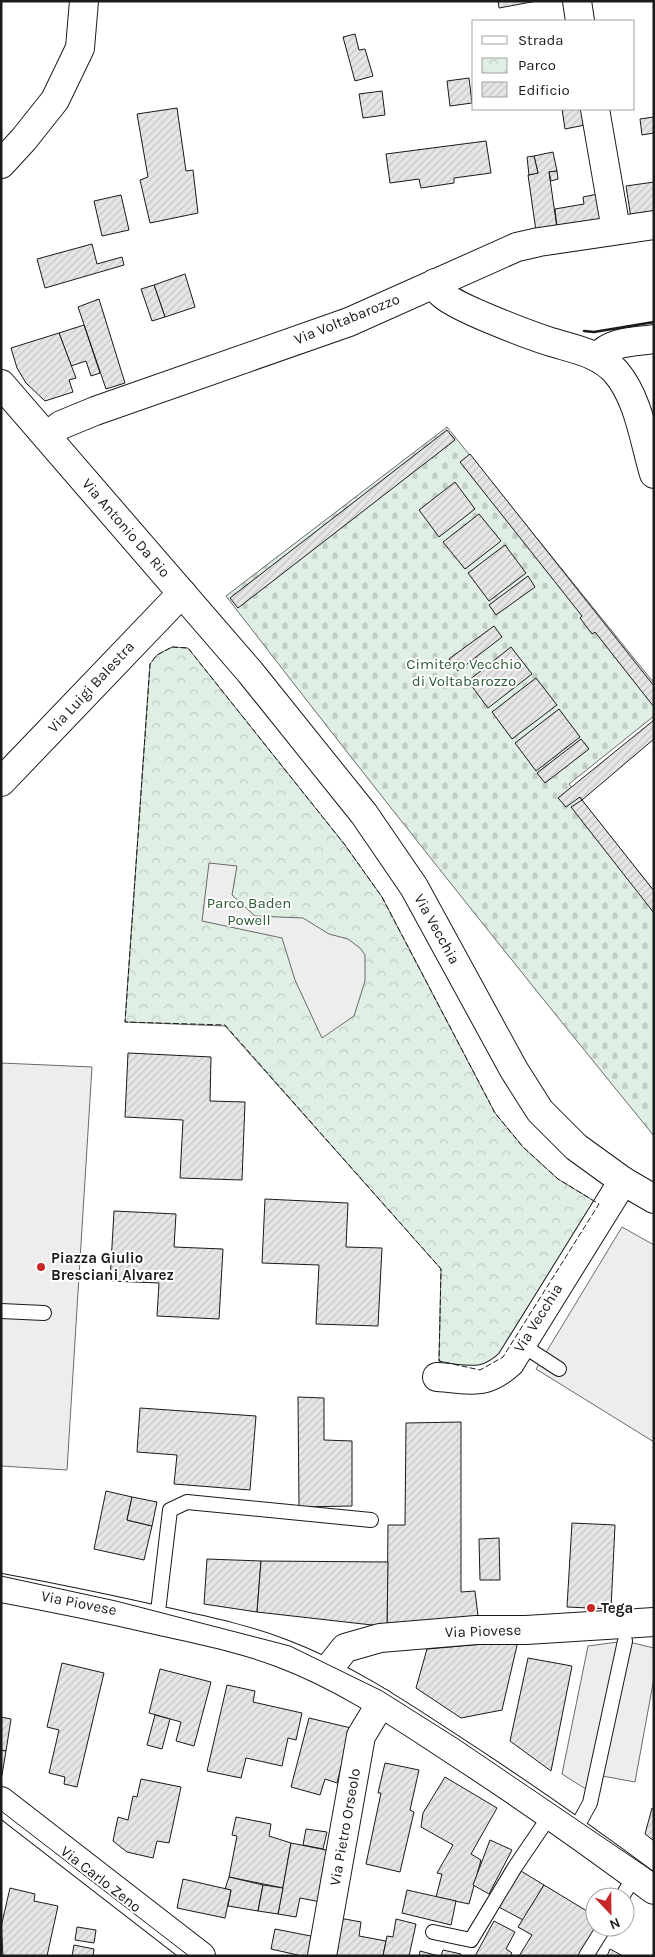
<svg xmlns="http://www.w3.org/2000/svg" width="655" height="1957" font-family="Karla,sans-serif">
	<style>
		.cemetery { fill: url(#cemetery-stones); stroke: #6a6a6a }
		.park { fill: url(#park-crowns); stroke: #6a6a6a }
		.parking { fill: #ededed; stroke: #6a6a6a }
		.building { fill: url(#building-hatch); stroke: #1a1a1a }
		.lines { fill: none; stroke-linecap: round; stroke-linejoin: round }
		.service-casing { stroke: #1a1a1a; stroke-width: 16 }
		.minor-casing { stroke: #1a1a1a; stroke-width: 30 }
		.tertiary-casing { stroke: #1a1a1a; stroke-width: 30 }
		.secondary-casing { stroke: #1a1a1a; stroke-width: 30 }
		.service { stroke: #fff; stroke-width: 14 }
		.minor { stroke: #fff; stroke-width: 28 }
		.tertiary { stroke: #fff; stroke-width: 28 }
		.secondary { stroke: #fff; stroke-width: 28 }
		.tram { stroke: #1a1a1a; stroke-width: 1 }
		.fence { stroke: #1a1a1a; stroke-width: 1; stroke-dasharray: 6 2.5; stroke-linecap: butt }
		.wall { stroke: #1a1a1a; stroke-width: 2.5 }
		.poi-dot { fill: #c62828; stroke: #fff; stroke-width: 2 }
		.labels { text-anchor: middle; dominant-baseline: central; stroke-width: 4; stroke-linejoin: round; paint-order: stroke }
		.street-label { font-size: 15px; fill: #1a1a1a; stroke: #fff }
		.park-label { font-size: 15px; fill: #2b5a34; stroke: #fff }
		.poi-label { font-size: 15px; font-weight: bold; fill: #1a1a1a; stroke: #fff; text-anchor: start }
	</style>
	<defs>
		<pattern id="cemetery-stones" width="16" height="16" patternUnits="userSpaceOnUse" patternTransform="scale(1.25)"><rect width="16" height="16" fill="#e0efe3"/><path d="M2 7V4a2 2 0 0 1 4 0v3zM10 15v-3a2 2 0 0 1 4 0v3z" fill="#c0ccc2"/></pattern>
		<pattern id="park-crowns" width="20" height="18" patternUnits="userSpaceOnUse" patternTransform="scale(1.25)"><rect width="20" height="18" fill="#e0efe3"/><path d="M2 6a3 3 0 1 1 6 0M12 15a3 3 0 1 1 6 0" fill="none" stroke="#c0ccc2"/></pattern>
		<pattern id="building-hatch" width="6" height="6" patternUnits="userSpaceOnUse" patternTransform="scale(1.25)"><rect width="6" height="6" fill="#e6e6e6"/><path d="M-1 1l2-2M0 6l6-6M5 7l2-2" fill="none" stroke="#c5c5c5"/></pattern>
	</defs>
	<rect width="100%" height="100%" fill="#fff"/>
	<path class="cemetery" d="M447,427L654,683V716L569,784L654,891V1136C509,958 366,778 226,596Z"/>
	<polygon class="park" points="172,647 188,648 345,845 382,897 495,1113 523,1147 558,1179 599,1204 503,1357 480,1370 439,1361 441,1269 225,1026 125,1022 150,664 157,655"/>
	<g class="parking">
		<polygon points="209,863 237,866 232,895 255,916 303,918 329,934 348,939 360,948 365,955 365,981 354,1016 322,1038 295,980 282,938 202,921"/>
		<polygon points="1,1063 92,1067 67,1470 1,1466"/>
		<polygon points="622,1227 654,1245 654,1442 536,1369"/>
		<polygon points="625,1641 654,1648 654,1678 635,1782 597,1775 592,1793 562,1774 588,1646"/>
	</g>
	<g class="building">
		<polygon points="498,1 537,1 499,8"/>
		<polygon points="355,34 359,50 365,49 373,76 355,81 343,37"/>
		<polygon points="469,78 472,103 450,106 447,81"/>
		<polygon points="382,91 385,115 363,118 359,94"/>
		<polygon points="177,108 186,171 193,170 198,213 150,223 140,180 148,177 137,114"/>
		<polygon points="562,109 583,109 585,125 565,129"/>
		<polygon points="654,117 654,133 642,135 640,119"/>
		<polygon points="486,141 491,173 454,178 454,183 421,188 419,179 390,183 386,154"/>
		<polygon points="553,152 557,171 549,172 557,228 536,231 528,175 538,173 534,156"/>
		<polygon points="534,156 538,173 529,175 527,157"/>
		<polygon points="557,171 558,179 551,181 549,172"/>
		<polygon points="654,182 654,214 631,218 626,186"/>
		<polygon points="598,194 602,226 557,228 555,209 584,204 583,197"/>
		<polygon points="121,195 129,230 102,236 94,201"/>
		<polygon points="92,244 97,264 122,257 124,265 45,288 37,259"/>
		<polygon points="185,274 195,307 165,317 154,285"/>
		<polygon points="154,285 165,317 152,321 141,289"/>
		<polygon points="99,299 125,383 106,389 78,307"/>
		<polygon points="84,325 100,373 91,376 86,361 71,366 59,333"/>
		<polygon points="59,333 76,378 69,380 73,392 45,401 26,383 17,368 11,348"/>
		<polygon points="447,430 455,440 238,608 230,598"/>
		<polygon points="470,454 654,686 654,707 595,632 592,634 580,618 582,616 460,462"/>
		<polygon points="455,482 475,509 439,537 419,510"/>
		<polygon points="479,514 501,541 465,569 443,542"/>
		<polygon points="505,545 526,573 489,601 468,573"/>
		<polygon points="528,576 535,587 496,615 489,605"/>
		<polygon points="494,626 502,637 458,671 449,659"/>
		<polygon points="511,647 532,674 488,708 468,681"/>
		<polygon points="536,678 557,705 512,739 492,712"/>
		<polygon points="559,709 580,737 536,771 515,743"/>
		<polygon points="654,720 654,739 582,800 580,797 566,807 558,798"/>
		<polygon points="581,739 589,749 545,783 537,773"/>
		<polygon points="582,800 654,891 654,913 571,807"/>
		<polygon points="128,1053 211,1057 210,1101 245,1102 242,1180 180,1178 183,1120 125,1117"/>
		<polygon points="265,1199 348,1203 346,1247 382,1248 378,1326 316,1324 319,1265 262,1263"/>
		<polygon points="114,1211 176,1214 174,1247 223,1249 219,1319 157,1316 159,1283 110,1281"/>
		<polygon points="298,1397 324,1398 324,1440 352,1441 352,1506 299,1507"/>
		<polygon points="140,1408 256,1416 250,1490 174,1484 177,1455 137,1452"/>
		<polygon points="461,1422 461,1592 475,1591 478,1616 387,1624 388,1525 405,1525 406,1423"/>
		<polygon points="106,1491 132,1497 127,1520 152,1526 144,1560 94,1549"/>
		<polygon points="132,1497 157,1502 152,1526 127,1520"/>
		<polygon points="572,1523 615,1525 611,1609 567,1607"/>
		<polygon points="499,1538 500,1580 480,1580 479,1539"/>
		<polygon points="207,1559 261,1561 257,1612 204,1604"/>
		<polygon points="261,1561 388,1562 387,1624 372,1625 257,1612"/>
		<polygon points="518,1641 502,1710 461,1718 416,1688 427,1649"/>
		<polygon points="528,1658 572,1666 551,1771 510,1741"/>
		<polygon points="62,1663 104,1673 77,1787 64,1784 65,1777 49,1773 59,1730 47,1727"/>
		<polygon points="160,1669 211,1682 194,1746 176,1741 181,1722 149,1713"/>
		<polygon points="227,1685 255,1691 253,1702 302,1713 296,1740 288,1738 282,1766 246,1758 241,1778 207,1771"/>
		<polygon points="155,1715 170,1719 162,1749 147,1745"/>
		<polygon points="1,1717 11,1719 6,1751 1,1750"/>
		<polygon points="309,1718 351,1728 337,1783 325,1779 320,1795 291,1787"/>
		<polygon points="1,1750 6,1751 2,1775 1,1775"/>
		<polygon points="385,1763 419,1770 410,1810 414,1812 400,1872 366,1864 381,1793 378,1793"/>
		<polygon points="445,1777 497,1808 471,1854 481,1860 469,1904 436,1897 442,1874 437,1873 453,1845 421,1827 423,1813"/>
		<polygon points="141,1779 181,1787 169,1843 157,1841 153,1858 127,1852 113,1841 118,1817 128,1820 133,1796 137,1797"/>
		<polygon points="652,1808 654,1809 654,1841 645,1834"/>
		<polygon points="236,1817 271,1824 269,1836 291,1843 283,1888 229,1877 237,1836 232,1835"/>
		<polygon points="306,1829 327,1832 323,1849 303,1845"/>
		<polygon points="490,1840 512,1850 489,1894 473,1885"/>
		<polygon points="291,1843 336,1852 326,1903 300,1898 296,1917 278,1914"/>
		<polygon points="516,1868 544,1885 523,1920 495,1905"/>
		<polygon points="229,1877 263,1885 258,1911 228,1906 231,1890 225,1889"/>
		<polygon points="183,1879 231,1890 225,1918 177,1908"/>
		<polygon points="263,1885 283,1888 278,1914 258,1911"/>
		<polygon points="544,1885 595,1916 595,1927 598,1927 581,1956 519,1956 532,1935 518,1927"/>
		<polygon points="10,1888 35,1894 34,1901 58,1906 47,1956 3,1956 1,1927"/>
		<polygon points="407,1890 456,1901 451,1925 402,1913"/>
		<polygon points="334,1917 361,1922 359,1936 386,1941 383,1956 326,1956"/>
		<polygon points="396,1919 416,1924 409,1956 383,1956 387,1936 393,1937"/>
		<polygon points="494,1921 515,1932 506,1949 512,1953 510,1956 475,1956"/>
		<polygon points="77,1927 96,1930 94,1943 75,1940"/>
		<polygon points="275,1929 321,1938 317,1956 302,1956 271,1949"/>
		<polygon points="74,1945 94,1949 93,1956 72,1956"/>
		<polygon points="610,1949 623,1956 607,1956"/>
		<polygon points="443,1950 461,1954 460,1956 441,1956"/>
		<polygon points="420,1951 439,1956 419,1956"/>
	</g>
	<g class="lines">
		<g class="service-casing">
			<g id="service">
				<polyline points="1,1311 44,1313"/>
				<polyline points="522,1345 559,1369"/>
				<polyline points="157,1620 170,1510 187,1502 371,1520"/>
				<polyline points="574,1832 590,1803 625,1641"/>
				<polyline points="622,1897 635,1875"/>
				<polyline points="433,1932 471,1940 515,1867 551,1814"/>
				<polyline points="586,1956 604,1927"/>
			</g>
		</g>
		<g class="minor-casing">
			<g id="minor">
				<polyline points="577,1 580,21"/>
				<polyline points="595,109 616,230"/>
				<polyline points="1,164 24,139 55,100 80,48 84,1"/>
				<path d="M435,283C437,286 438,290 441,293C451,306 532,336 551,342C574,349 599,353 616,372C639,399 644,441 654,474"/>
				<path d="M599,356C611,341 635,342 654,339"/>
				<polyline points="47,436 61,425 95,411 349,322 517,247 539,242 654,225"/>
				<polyline points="1,782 182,593"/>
				<path d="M437,1377C470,1379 484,1387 510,1363L623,1181"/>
				<polyline points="326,1672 345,1648 380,1638 476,1630 526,1630 654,1622"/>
				<polyline points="1,1801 201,1956"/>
				<polyline points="322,1956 361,1736 381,1703"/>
			</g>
		</g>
		<g class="tertiary-casing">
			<polyline id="tertiary" points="1,384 250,672 364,814 414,887 514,1070 540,1111 576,1147 623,1181 654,1199"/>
		</g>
		<g class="secondary-casing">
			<path id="secondary" d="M1,1588C55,1598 108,1609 161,1621C201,1630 242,1638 281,1653C340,1675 393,1710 446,1745C517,1791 586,1839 654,1890"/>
		</g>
		<use href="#service" class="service"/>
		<use href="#minor" class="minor"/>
		<use href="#tertiary" class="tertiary"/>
		<use href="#secondary" class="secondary"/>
		<g class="tram">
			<polyline points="1,1576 116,1601 290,1646 382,1691 458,1739 654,1872"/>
			<polyline points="1,1811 189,1956"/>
		</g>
		<polygon class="fence" points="172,647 188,648 345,845 382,897 495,1113 523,1147 558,1179 599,1204 503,1357 480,1370 439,1361 441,1269 225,1025 125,1022 150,664 157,655"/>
		<polyline class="wall" points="584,331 594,332 654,322"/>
	</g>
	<g class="poi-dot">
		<circle cx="41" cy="1267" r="5"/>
		<circle cx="591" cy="1608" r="5"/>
	</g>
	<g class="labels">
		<g class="street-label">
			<text transform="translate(347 319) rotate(-22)">Via Voltabarozzo</text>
			<text transform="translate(126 528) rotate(49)">Via Antonio Da Rio</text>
			<text transform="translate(91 687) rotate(-47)">Via Luigi Balestra</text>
			<text transform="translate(437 929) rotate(61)">Via Vecchia</text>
			<text transform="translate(538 1318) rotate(-58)">Via Vecchia</text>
			<text transform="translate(79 1603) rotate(11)">Via Piovese</text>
			<text transform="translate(483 1631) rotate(-2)">Via Piovese</text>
			<text transform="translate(345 1827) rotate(-80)">Via Pietro Orseolo</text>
			<text transform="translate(101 1879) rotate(38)">Via Carlo Zeno</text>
		</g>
		<g class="park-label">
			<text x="464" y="664">Cimitero Vecchio<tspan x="464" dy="17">di Voltabarozzo</tspan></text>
			<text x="249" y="903">Parco Baden<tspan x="249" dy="17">Powell</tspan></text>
		</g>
		<g class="poi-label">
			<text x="51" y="1258">Piazza Giulio<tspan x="51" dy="17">Bresciani Alvarez</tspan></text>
			<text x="601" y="1608">Tega</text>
		</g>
	</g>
	<rect width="655" height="1957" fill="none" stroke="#1a1a1a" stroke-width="5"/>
	<rect x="472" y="20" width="162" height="90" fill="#ffffff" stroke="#a3a3a3"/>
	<rect x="482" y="36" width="25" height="8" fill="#ffffff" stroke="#a3a3a3"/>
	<text x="518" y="45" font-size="15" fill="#1a1a1a">Strada</text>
	<rect x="482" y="58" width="25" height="15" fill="url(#park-crowns)" stroke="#a3a3a3"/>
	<text x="518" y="70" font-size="15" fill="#1a1a1a">Parco</text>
	<rect x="482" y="82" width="25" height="15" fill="url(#building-hatch)" stroke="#a3a3a3"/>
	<text x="518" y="95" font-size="15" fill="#1a1a1a">Edificio</text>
	<g transform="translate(610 1912) rotate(158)"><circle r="24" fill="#ffffff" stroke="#a3a3a3"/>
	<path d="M0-4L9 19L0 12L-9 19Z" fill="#c62828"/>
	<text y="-8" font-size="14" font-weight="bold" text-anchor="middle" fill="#1a1a1a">N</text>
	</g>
</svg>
